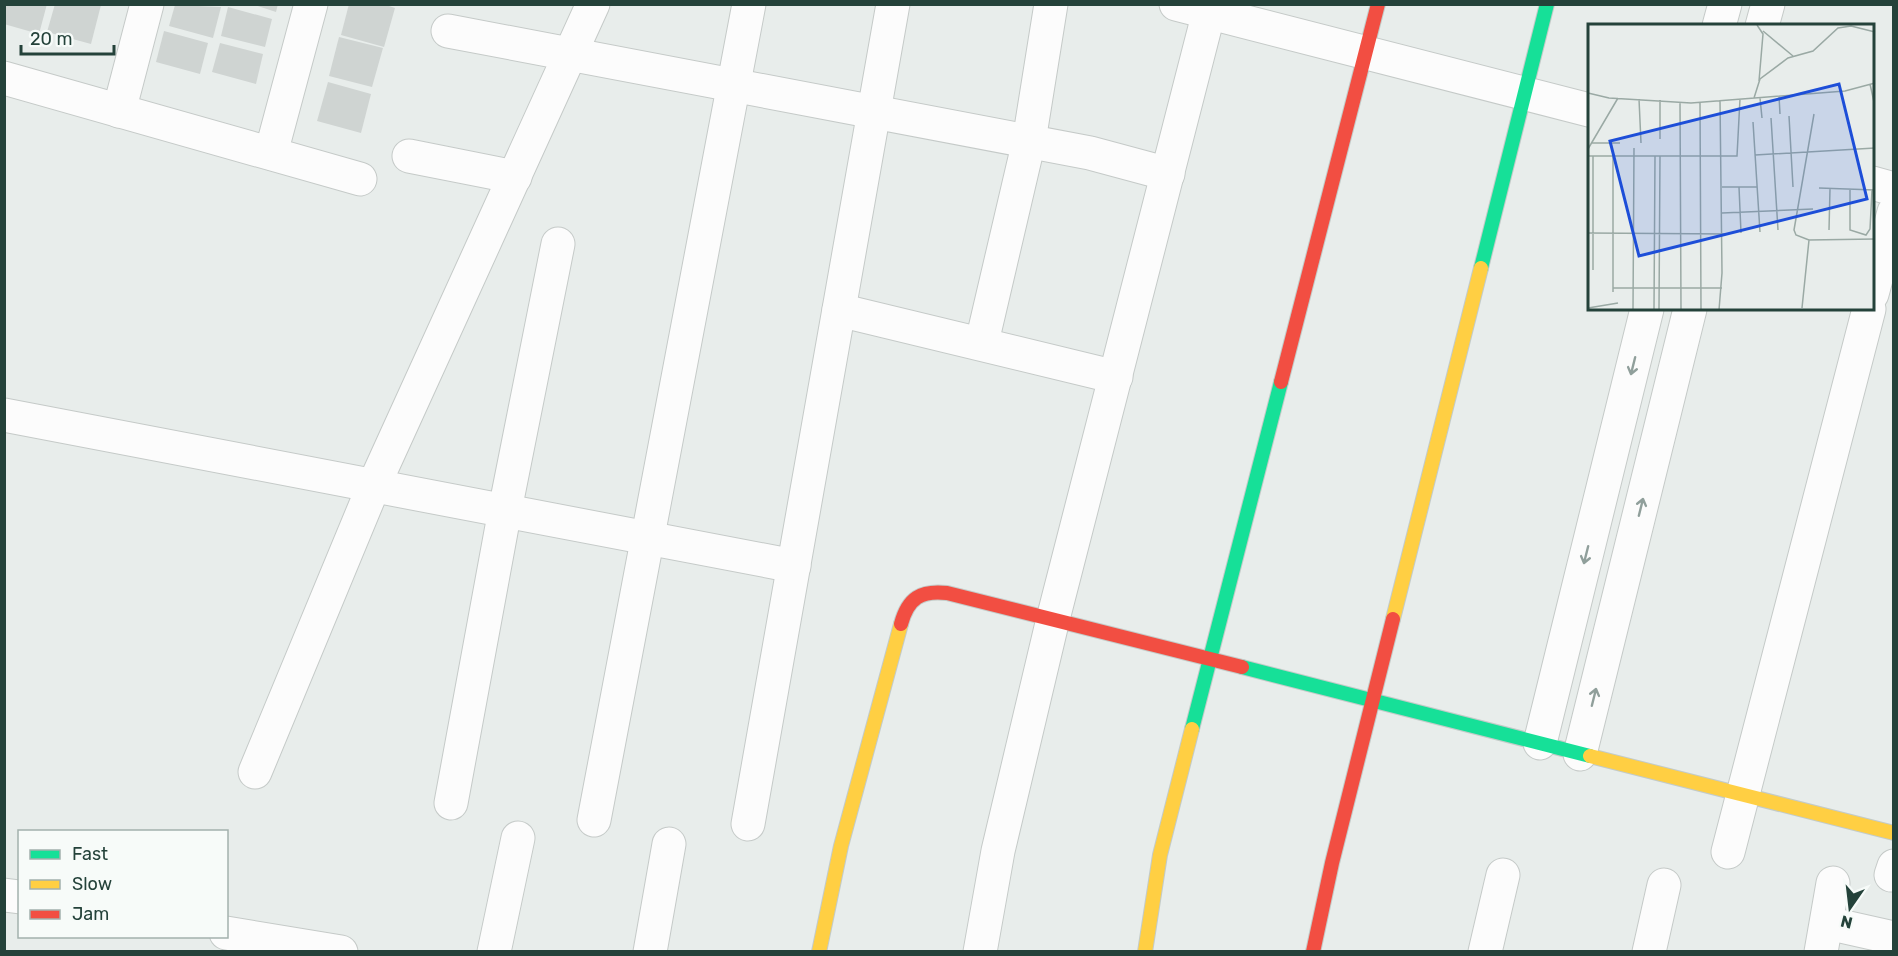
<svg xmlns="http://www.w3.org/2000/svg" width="1898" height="956" font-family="Rubik,sans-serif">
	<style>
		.building { fill: #cfd4d2 }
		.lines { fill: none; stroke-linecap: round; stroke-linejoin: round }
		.street-casing { stroke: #c5cac8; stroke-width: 35 }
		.fast-casing { stroke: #c3cbc8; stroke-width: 16 }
		.slow-casing { stroke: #c3cbc8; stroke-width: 16 }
		.jam-casing { stroke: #c3cbc8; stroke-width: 16 }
		.street { stroke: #fcfcfc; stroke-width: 33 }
		.fast { stroke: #16e098; stroke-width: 14 }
		.slow { stroke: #ffcf43; stroke-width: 14 }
		.jam { stroke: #f24e42; stroke-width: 14 }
		.oneway { stroke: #909f9b }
		.inset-road { fill: none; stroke: #9aa9a4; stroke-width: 1.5 }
		.view { fill: #1d4ed8; fill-opacity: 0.15; stroke: #1d4ed8; stroke-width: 3 }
		.inset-edge { fill: none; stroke: #24423a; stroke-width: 3 }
	</style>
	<rect width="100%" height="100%" fill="#e8edeb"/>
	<g class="building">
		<polygon points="4,4 47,4 39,34 4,24"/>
		<polygon points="55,4 101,5 91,44 47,32"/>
		<polygon points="252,4 278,4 276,12"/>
		<polygon points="349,4 383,4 395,8 384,47 341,35"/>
		<polygon points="175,5 221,7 213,38 169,26"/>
		<polygon points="228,7 272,19 265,47 221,36"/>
		<polygon points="164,31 208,43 200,74 156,62"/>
		<polygon points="339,37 383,48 372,87 329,76"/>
		<polygon points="220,43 263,54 256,84 212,72"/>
		<polygon points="328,82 371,94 361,133 317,121"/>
	</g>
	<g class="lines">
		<g class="street-casing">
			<g id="street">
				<polyline points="1176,4 1589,110"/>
				<polyline points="1719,26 1725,4"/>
				<polyline points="1762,26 1768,4"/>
				<polyline points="448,31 1090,153 1168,174"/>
				<polyline points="4,78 360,179"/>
				<polyline points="119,111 147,4"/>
				<polyline points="271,153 311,4"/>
				<polyline points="409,156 515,177"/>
				<polyline points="1872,183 1894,189"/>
				<polyline points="1872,294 1894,212"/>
				<polyline points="839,310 1116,377"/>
				<polyline points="982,342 1029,141 1051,4"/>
				<polyline points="4,415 794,566"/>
				<polyline points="1540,743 1647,309"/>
				<polyline points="1580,754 1690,309"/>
				<polyline points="255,772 374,485 593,4"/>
				<polyline points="451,803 505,510 558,244"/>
				<polyline points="594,820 749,4"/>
				<polyline points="748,824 893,4"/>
				<polyline points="1728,852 1869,309"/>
				<polyline points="1891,875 1894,866"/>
				<polyline points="4,895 20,897"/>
				<polyline points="1827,923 1894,938"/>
				<polyline points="226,933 341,952"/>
				<polyline points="494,952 518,838"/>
				<polyline points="650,952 669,844"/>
				<polyline points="980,952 998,851 1053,619 1211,4"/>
				<polyline points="1485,952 1503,875"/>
				<polyline points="1649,952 1664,885"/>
				<polyline points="1821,952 1833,883"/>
			</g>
		</g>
		<g class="fast-casing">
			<g id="fast">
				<polyline points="1481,268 1547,4"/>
				<polyline points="1242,667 1590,756"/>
				<polyline points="1192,729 1281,382"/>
			</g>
		</g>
		<g class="slow-casing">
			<g id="slow">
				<polyline points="1393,619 1481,268"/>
				<polyline points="1590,756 1894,833"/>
				<polyline points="819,952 841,846 901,624"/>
				<polyline points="1145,952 1160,855 1192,729"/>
			</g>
		</g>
		<g class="jam-casing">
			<g id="jam">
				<polyline points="1281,382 1378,4"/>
				<path d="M901,624C908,598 921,590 947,593L1242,667"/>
				<polyline points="1313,952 1332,863 1393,619"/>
			</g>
		</g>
		<use href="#street" class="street"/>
		<use href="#fast" class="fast"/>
		<use href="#slow" class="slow"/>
		<use href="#jam" class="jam"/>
	</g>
	<defs><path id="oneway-shaft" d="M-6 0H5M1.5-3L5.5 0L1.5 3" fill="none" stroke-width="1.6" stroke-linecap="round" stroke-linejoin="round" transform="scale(1.5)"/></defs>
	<g class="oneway">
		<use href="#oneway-shaft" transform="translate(1633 366) rotate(104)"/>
		<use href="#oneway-shaft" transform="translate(1641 507) rotate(-76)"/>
		<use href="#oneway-shaft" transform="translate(1586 555) rotate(104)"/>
		<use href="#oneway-shaft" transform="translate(1594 697) rotate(-76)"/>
	</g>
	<g transform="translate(1588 24)">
		<rect width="286" height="286" fill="#e8edeb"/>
		<path class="inset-road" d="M169,1L175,10L171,57M175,7L205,32M282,60L286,78M0,69L21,74L103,79L257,67L287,59M191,72L192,90M166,74L172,55L200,34L225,27L250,4L263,2L287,8M172,74L174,94M51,75L53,119M72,76V115M92,78L93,286M112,78L113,286M201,92L205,163M183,94L190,206M165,98L172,208M3,119H32M0,125L30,74M167,131L287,124M0,132H149L152,75M5,132V246M134,163H169M151,163L153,209M231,164L287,166M262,165V206L278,211L282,205L284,166M134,189L225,185M241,206L242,165M0,209L141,210M221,216L208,211L206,206L226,90M25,264H134M25,268V127M0,284L30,279M214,284L221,216L287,215M45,286L46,124M66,286L67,132M71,286L72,132M131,286L134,249L132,76"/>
		<path class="view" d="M251,60L279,175L51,232L22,117Z"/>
		<rect width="286" height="286" class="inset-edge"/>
	</g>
	<rect width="1898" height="956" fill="none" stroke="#24423a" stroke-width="12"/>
	<rect x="18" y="830" width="210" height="108" fill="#f7fbf9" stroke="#a3b1ad" stroke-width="1.5"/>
	<rect x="30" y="850" width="30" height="9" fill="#16e098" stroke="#a3b1ad" stroke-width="1.5"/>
	<text x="72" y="860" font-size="18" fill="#24423a">Fast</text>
	<rect x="30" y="880" width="30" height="9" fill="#ffcf43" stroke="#a3b1ad" stroke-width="1.5"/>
	<text x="72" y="890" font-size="18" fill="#24423a">Slow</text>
	<rect x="30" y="910" width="30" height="9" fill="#f24e42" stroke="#a3b1ad" stroke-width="1.5"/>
	<text x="72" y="920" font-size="18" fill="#24423a">Jam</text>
	<g transform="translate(1850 908) rotate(194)" stroke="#f7fbf9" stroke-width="4.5" paint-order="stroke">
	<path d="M0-4.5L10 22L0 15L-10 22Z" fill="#24423a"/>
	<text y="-9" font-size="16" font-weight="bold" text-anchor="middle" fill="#24423a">N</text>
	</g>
	<path d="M21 45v9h93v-9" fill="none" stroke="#24423a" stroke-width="3"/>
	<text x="30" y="45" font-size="18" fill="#24423a" stroke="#f7fbf9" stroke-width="4.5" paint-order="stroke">20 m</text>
</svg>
